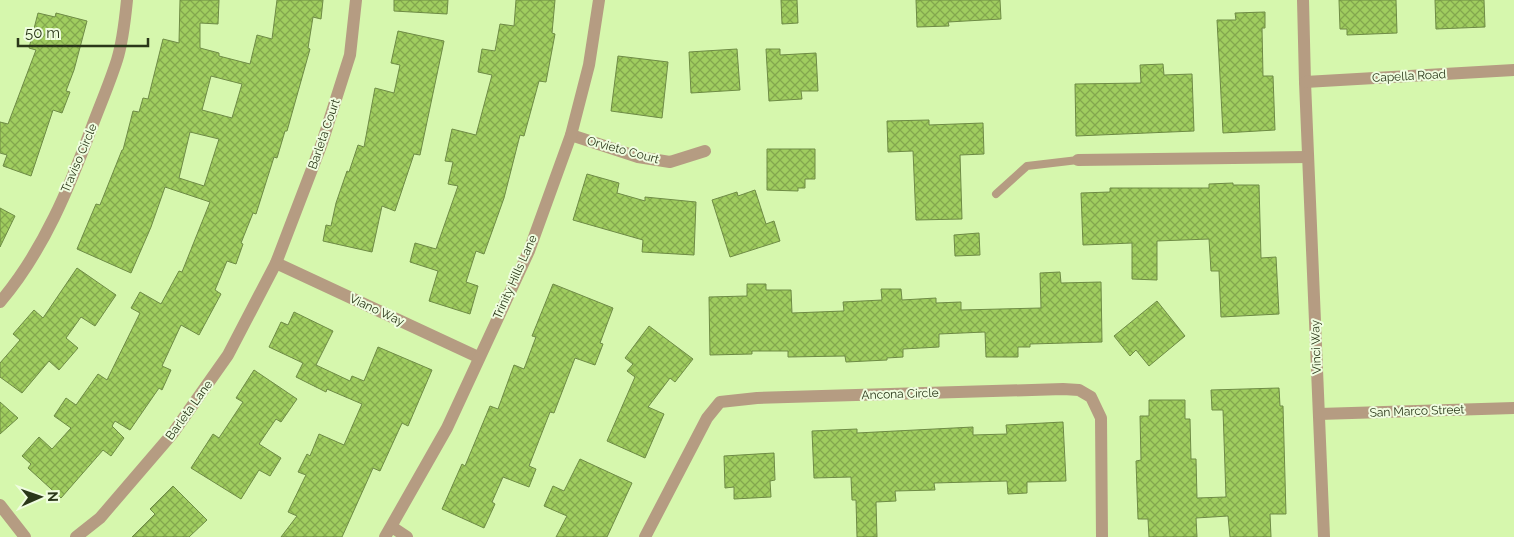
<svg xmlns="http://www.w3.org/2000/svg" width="1514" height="537" font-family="Raleway,sans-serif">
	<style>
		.building { fill: url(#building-cross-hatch); stroke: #6e8b45; fill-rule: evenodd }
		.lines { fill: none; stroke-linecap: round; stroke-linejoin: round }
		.service { stroke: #b59c82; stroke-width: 8 }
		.minor { stroke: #b59c82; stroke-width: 12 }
		.tertiary { stroke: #b59c82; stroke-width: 12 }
		.labels { text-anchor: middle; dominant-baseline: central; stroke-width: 4; stroke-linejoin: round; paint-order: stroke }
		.street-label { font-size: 12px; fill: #2a3719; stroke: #effddf }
	</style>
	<defs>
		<pattern id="building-cross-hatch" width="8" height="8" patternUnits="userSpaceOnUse" patternTransform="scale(1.25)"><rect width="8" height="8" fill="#a0cd5f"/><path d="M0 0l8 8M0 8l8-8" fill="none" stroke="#83a74e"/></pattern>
	</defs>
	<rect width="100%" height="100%" fill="#d6f7ad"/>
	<g class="building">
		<path d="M180,0H219L218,24L200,23V48L219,53V56L250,64L257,35L272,39L277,0H323L321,19L313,17L308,48L310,49L287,131H285L277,158L274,157L256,214L253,213L241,243L243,244L236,264L227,261L215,290L221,294L199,335L181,325L162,366L171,370L162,390L159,388L130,430L115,421L112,426L124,438L111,456L103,450L61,498L28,468L31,464L22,456L39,437L52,449L71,428L54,416L66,398L76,405L98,374L107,380L140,313L131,308L140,292L161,304L179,271L182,272L210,202L165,187L151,227L131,273L77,249L96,204L100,205L122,150H123L133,111L139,112L143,98L148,99L163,39L179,43ZM211,76L242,84L232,118L202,110ZM190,132L219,139L204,186L179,178Z"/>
		<polygon points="394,0 448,0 447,14 394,11"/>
		<polygon points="516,0 555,0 552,33 555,34 546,82 539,81 524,136 520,135 504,198 484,254 476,251 466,282 478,286 470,314 429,301 438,271 410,262 415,243 436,249 458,186 448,184 453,162 445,161 452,129 476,135 492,75 478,72 482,49 495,51 500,24 514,26"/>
		<polygon points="781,0 797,0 798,23 782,24"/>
		<polygon points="916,0 1000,0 1001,19 948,22 949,26 917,27"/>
		<polygon points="1339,0 1396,0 1397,33 1347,35 1347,29 1340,29"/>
		<polygon points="1435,0 1484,0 1485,27 1436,29"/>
		<polygon points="1265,12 1265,28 1262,28 1263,76 1273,76 1275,130 1223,133 1217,20 1236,20 1235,13"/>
		<polygon points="38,13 55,17 56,13 87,21 74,70 66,91 70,92 62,113 53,110 31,176 3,166 7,155 0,153 0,122 8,124 36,50 29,48"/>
		<polygon points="398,31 444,41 420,155 414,154 395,211 382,206 372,252 323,241 326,225 331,226 336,203 347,171 349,172 358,145 364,147 375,88 394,93 400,65 391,63"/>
		<polygon points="737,49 740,90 691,93 689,52"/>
		<polygon points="766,49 780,49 780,55 816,53 818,91 801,91 802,99 769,101"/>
		<polygon points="618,56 668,62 662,118 611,111"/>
		<polygon points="1163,64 1164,75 1192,74 1194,131 1076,136 1075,84 1141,83 1140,65"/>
		<polygon points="929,120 929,125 983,123 984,154 960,155 962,219 916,220 913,151 888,152 887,121"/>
		<polygon points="767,149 815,149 815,179 805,179 805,188 798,188 798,191 767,190"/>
		<polygon points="587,174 619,183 617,193 645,201 645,197 696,202 694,255 642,252 643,240 573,220"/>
		<polygon points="1233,183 1233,185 1259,185 1261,258 1276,257 1279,314 1221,317 1219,271 1211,271 1209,239 1157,241 1157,280 1132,279 1132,243 1083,245 1081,193 1110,192 1110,188 1209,188 1209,184"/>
		<polygon points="755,190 766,224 774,221 780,241 730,257 712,200 737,192 738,196"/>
		<polygon points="0,208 15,216 0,247"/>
		<polygon points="979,233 980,255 955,256 954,235"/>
		<polygon points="77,268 116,295 95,326 81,317 66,338 78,348 59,370 49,361 22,393 0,377 0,363 20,340 13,334 34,310 43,318"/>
		<polygon points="1060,272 1061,283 1101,282 1102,342 1030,344 1030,347 1018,347 1018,357 986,357 985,332 939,334 939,347 903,349 903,357 887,358 887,360 846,362 845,356 788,357 788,351 752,351 752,354 710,355 709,297 747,296 747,284 766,284 766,290 791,290 792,313 844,311 843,302 882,300 881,289 901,289 902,300 936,298 936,303 961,302 961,310 1041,308 1040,273"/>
		<polygon points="553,284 613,308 600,343 603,344 595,365 575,358 554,413 550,412 529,466 536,469 529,487 503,477 492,502 495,504 484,528 442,509 462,464 465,466 490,406 498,409 514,365 524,369 536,337 532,336"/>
		<polygon points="1157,301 1185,336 1149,366 1136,350 1130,356 1114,336"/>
		<polygon points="294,312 333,331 316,365 350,381 352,376 364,381 378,347 432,370 408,426 402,423 380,471 373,468 342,537 281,537 297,516 288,512 306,475 298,472 307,454 310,456 319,434 344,445 362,404 327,389 326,392 296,377 303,363 269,347 281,322 288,325"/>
		<polygon points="649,326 693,359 675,382 670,378 648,407 664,414 645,458 607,441 635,377 627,371 633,364 625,358"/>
		<polygon points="254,370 297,399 281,422 276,419 259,444 281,458 270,476 259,470 241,499 191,468 213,434 219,438 243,402 236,398"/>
		<polygon points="1279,388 1280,406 1283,406 1286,514 1270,514 1271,537 1230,537 1228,516 1196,518 1197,537 1149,537 1148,519 1138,519 1136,461 1141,460 1140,416 1149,416 1149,400 1185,400 1185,419 1190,419 1191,459 1196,459 1197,498 1226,497 1223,410 1212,410 1211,390"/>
		<polygon points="0,402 18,418 0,434"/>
		<polygon points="1063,422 1066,481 1027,482 1027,493 1008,494 1007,481 934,483 935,490 895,491 896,501 876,502 877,537 857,537 856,500 852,500 851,477 814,478 812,431 857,429 857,433 973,427 973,435 1007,434 1006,425"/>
		<polygon points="774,453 775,480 770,481 771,497 734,499 734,487 725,488 724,456"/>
		<polygon points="580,459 632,483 607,537 556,537 567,516 544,506 553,486 564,491"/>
		<polygon points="173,486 207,520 189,537 132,537 155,514 150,509"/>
	</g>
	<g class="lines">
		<polyline class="service" points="996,194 1027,166 1078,160"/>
		<g class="minor">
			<polyline points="1303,0 1305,82 1324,537"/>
			<polyline points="1305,82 1514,70"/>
			<polyline points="571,135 638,157 670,162 705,151"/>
			<polyline points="1078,160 1308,157"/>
			<polyline points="276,263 478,357"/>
			<path d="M0,302C43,252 70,186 93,124C101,103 110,82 117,60C123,41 125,20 127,0"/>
			<polyline points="1319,414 1514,408"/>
			<polyline points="392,527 407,537"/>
			<polyline points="76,537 100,518 173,433 228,355 276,263 322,143 350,55 356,0"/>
			<polyline points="385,537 447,428 529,251 571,135 589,65 599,0"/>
			<polyline points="645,537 707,418 720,402 757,398 1063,389 1079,390 1091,397 1101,418 1102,537"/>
		</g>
		<polyline class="tertiary" points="0,505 25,537"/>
	</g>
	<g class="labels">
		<g class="street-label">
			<text transform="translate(1409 76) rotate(-3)">Capella Road</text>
			<text transform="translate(324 134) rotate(-71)">Barleta Court</text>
			<text transform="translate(623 150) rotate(15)">Orvieto Court</text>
			<text transform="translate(79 158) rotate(-67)">Traviso Circle</text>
			<text transform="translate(515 277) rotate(-66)">Trinity Hills Lane</text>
			<text transform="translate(377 310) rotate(25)">Viano Way</text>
			<text transform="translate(1316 347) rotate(-92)">Vinci Way</text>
			<text transform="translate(900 394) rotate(-2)">Ancona Circle</text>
			<text transform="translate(189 410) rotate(-54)">Barleta Lane</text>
			<text transform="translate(1417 411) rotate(-2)">San Marco Street</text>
		</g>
	</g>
	<g transform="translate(40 497) rotate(88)" stroke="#effddf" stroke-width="4" paint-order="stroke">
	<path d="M0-4L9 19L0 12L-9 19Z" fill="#2a3719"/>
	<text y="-8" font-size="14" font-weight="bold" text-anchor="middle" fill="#2a3719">N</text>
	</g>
	<path d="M18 38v8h130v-8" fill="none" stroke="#2a3719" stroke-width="2.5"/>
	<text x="25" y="38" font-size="15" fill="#2a3719" stroke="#effddf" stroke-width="4" paint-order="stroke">50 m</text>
</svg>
